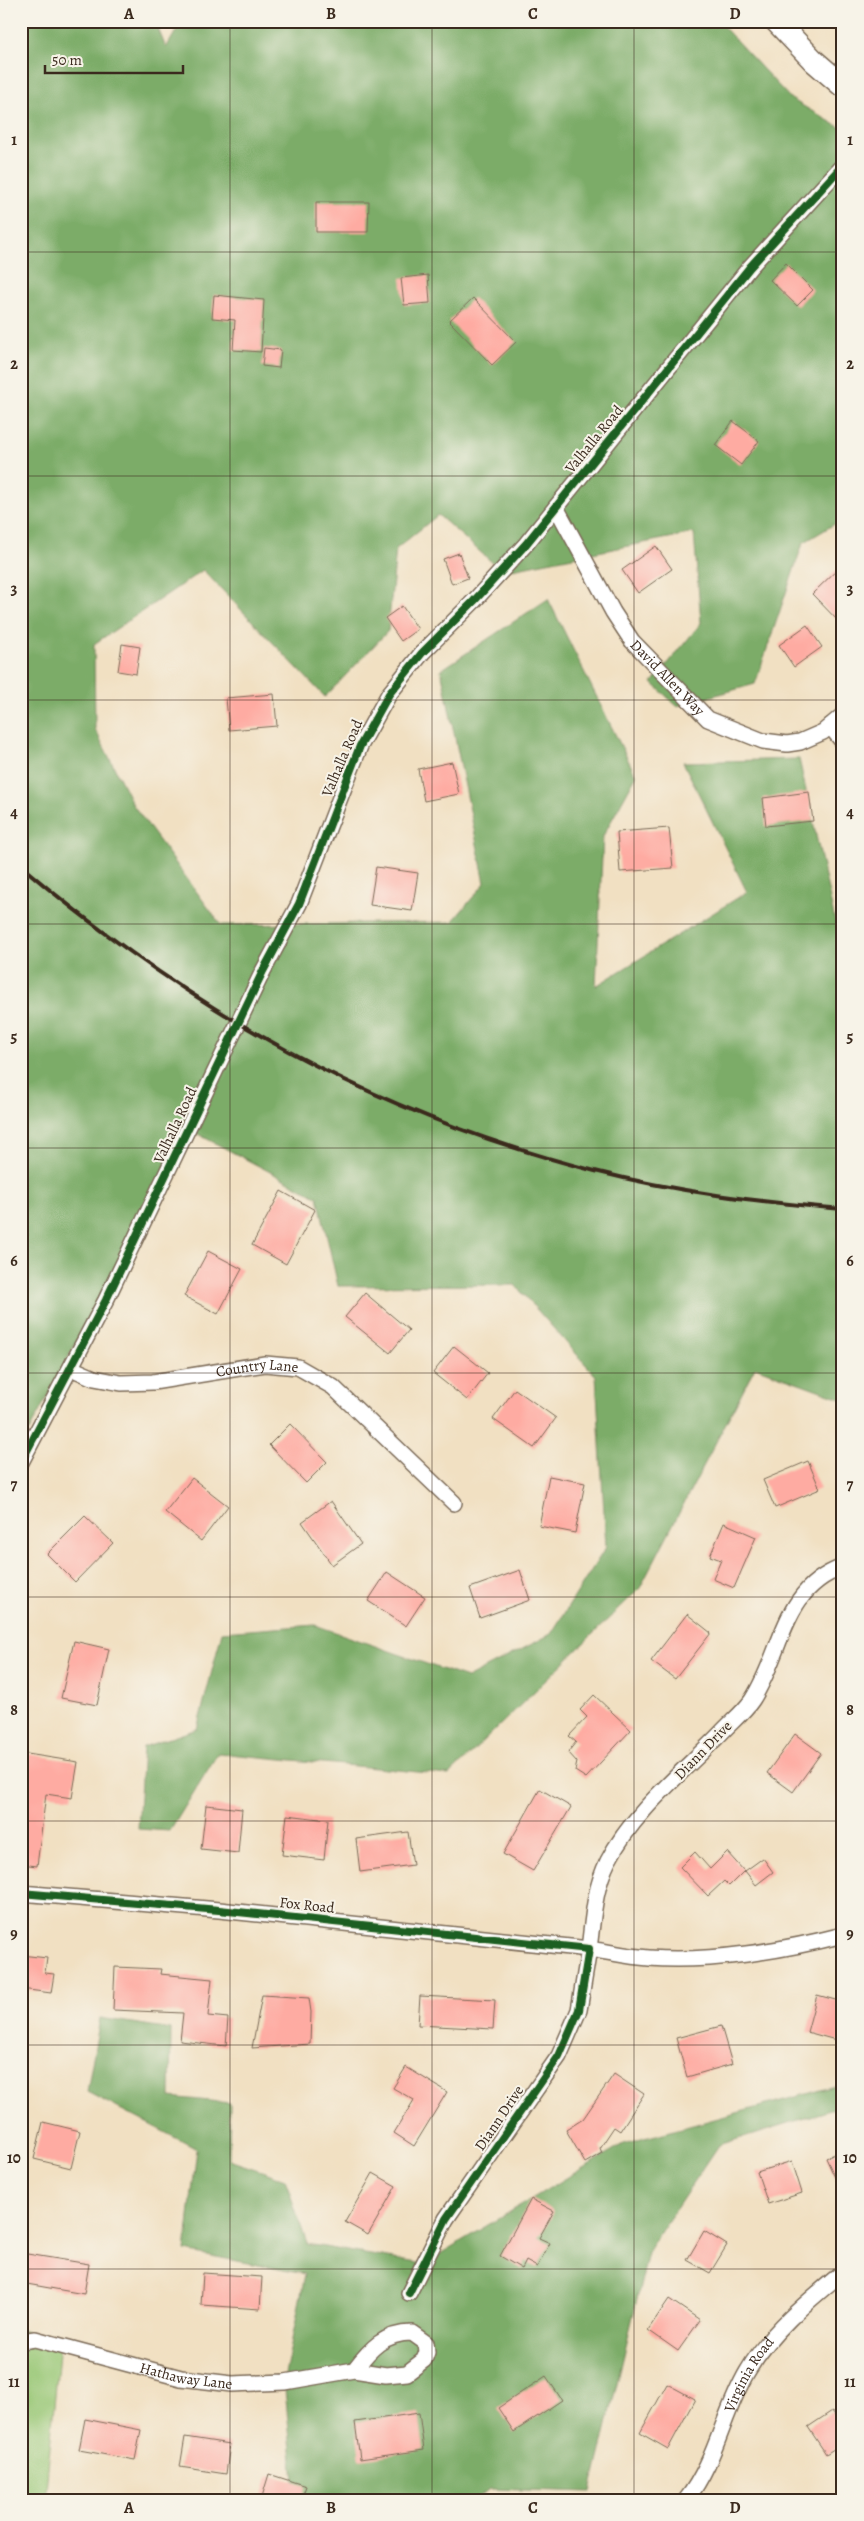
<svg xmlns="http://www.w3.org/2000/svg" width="864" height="2521" font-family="Alegreya,serif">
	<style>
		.green { fill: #9ac877; stroke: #6a794a }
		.forest { fill: #7bac68; stroke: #5b6b43 }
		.building { fill: #feaba2 }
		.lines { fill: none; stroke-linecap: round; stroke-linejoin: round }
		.minor-casing { stroke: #7b6a57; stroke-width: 18 }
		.primary-casing { stroke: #7b6a57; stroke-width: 25 }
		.minor { stroke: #fff; stroke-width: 15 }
		.primary { stroke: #fff; stroke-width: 22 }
		.rail { stroke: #3b2a1e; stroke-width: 4 }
		.cycleway-casing { stroke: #f7f3e8; stroke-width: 11 }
		.cycleway { stroke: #1b5e20; stroke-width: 8 }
		.grid { fill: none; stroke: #3b2a1e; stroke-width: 1; stroke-opacity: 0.55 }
		.labels { text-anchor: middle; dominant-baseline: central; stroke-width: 4; stroke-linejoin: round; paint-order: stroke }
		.street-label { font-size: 15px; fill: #3b2a1e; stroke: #f7f3e8 }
		.neatline { fill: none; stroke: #3b2a1e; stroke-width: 2 }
		.grid-label { font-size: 16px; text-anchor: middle; font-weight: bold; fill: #3b2a1e }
	</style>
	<rect width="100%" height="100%" fill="#f7f3e8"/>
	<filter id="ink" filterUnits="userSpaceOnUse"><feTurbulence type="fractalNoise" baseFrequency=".02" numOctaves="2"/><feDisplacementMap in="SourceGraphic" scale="10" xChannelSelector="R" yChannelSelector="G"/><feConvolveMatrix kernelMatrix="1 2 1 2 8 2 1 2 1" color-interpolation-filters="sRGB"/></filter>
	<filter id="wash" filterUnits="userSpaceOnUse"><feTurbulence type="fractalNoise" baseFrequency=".0096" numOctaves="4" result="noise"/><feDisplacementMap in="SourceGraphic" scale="20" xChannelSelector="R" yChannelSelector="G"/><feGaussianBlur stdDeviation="1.12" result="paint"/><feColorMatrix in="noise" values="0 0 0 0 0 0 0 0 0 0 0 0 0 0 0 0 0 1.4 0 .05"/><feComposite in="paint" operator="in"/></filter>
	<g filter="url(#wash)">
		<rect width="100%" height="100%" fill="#f1e0c2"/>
		<polygon class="green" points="21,2330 60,2343 45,2500 21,2500"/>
		<g class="forest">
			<polygon points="21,21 155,21 166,48 182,21 718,21 791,99 843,129 843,519 803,543 755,684 677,706 652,683 701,623 694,533 502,571 438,515 396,549 388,631 325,697 203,570 94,644 95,729 133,805 221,925 452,922 485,883 441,670 548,599 636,776 603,836 596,986 747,892 683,762 799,759 843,957 843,1399 755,1367 640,1588 449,1775 218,1753 170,1831 138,1829 143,1747 197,1729 222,1632 315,1625 467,1678 551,1634 606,1547 596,1376 515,1285 338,1286 318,1197 190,1130 21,1446"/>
			<polygon points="100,2018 171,2029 170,2097 230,2103 229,2160 285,2179 307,2244 423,2264 623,2144 843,2084 843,2106 719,2145 649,2249 591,2492 489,2489 475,2500 296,2500 284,2380 305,2274 185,2251 197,2149 87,2092"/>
		</g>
		<g id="blocks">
			<g class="building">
				<polygon points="316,202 369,202 368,232 316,232"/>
				<polygon points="786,263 813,290 797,306 770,280"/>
				<polygon points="428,275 430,303 404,305 401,278"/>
				<polygon points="214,295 264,300 261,352 233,350 235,320 212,318"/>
				<polygon points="473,298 516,342 492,365 449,321"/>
				<polygon points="264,348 281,350 279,368 262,366"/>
				<polygon points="733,421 759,441 741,465 715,445"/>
				<polygon points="656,546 672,569 638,593 622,570"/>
				<polygon points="459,553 468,578 452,584 443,559"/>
				<polygon points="843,564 843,626 812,594"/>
				<polygon points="402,606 418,629 401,641 385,618"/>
				<polygon points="807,625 822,647 794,667 779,645"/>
				<polygon points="122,644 140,647 136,674 118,671"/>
				<polygon points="274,694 277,726 229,730 226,698"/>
				<polygon points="452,762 459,794 424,801 418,769"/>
				<polygon points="809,792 813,821 766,826 763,798"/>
				<polygon points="669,828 673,868 620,872 617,832"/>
				<polygon points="376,867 418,873 412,911 370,905"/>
				<polygon points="281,1191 315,1210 286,1264 252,1245"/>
				<polygon points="208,1251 242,1269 218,1314 184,1296"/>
				<polygon points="365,1293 409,1330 390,1353 345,1317"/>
				<polygon points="454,1346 488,1373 467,1400 433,1373"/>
				<polygon points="515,1389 556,1418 534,1448 493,1419"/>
				<polygon points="290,1424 327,1462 306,1483 269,1445"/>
				<polygon points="808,1461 820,1489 775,1508 763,1480"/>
				<polygon points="549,1476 585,1483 575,1533 539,1526"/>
				<polygon points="192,1478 228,1506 201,1541 165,1512"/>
				<polygon points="331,1501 361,1544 332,1565 302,1522"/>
				<polygon points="85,1516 113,1543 75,1582 47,1554"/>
				<polygon points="724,1523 756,1537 734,1588 713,1579 721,1560 710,1556"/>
				<polygon points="520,1570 530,1600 480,1618 470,1588"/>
				<polygon points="387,1572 425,1597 406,1626 368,1601"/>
				<polygon points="687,1614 711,1633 675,1679 651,1661"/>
				<polygon points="74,1641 109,1649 97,1705 61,1698"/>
				<polygon points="594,1695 631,1730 586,1778 575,1771 577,1762 568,1752 576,1742 569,1736 587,1717 580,1710"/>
				<polygon points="795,1734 821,1753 793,1792 767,1773"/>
				<polygon points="21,1753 78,1762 72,1798 46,1794 37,1866 21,1864"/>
				<polygon points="540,1789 571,1807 533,1871 503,1854"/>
				<polygon points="206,1805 242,1809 238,1853 201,1849"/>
				<polygon points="287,1815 328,1820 324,1860 282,1855"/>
				<polygon points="408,1832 413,1865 360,1872 356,1839"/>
				<polygon points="695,1852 710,1869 727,1852 744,1871 729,1886 724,1881 708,1896 680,1867"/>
				<polygon points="763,1858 773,1872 756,1885 745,1871"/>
				<polygon points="21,1955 47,1958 45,1973 54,1974 51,1993 21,1989"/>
				<polygon points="115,1967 161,1969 160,1974 212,1979 208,2016 228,2018 226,2046 180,2041 183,2013 113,2010"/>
				<polygon points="262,1995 309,1998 311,2012 310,2044 252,2048"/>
				<polygon points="817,1995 843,2002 843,2042 807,2032"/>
				<polygon points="420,1996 495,2000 493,2029 418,2025"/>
				<polygon points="721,2026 732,2064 687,2077 676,2038"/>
				<polygon points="406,2067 447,2092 414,2146 394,2133 414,2100 393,2088"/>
				<polygon points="614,2074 644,2094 620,2131 614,2127 600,2148 602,2153 585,2163 566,2130 583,2119"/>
				<polygon points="43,2122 80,2131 71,2168 34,2159"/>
				<polygon points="843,2150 843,2195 826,2158"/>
				<polygon points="792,2161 802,2193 768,2204 757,2172"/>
				<polygon points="373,2173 396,2186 368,2235 345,2222"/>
				<polygon points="531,2199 554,2211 539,2238 550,2243 537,2267 526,2261 522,2269 500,2256"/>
				<polygon points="704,2231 727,2245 710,2273 687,2260"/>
				<polygon points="21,2253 89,2264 84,2294 21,2283"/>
				<polygon points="203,2273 262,2277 260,2309 201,2305"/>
				<polygon points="669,2299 700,2320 678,2351 648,2330"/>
				<polygon points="546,2376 562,2400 514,2432 498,2408"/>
				<polygon points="667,2384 695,2399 668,2449 640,2433"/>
				<polygon points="832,2411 843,2426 843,2443 826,2454 808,2427"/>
				<polygon points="419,2413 424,2450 360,2459 355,2422"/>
				<polygon points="85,2419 141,2430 135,2460 79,2450"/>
				<polygon points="185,2437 230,2444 226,2474 180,2467"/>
				<polygon points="269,2474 306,2486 301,2500 261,2500"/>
			</g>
		</g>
	</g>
	<g filter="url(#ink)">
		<use href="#blocks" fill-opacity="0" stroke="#7b6a57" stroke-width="1"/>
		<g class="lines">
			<g class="minor-casing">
				<g id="minor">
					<path id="s1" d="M556,507L613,612L632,641L708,719L763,741L787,744L800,742L823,732L843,715"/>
					<polyline points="830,726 843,742"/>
					<path id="s2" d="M71,1368L94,1378L121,1383L153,1382L265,1364L298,1367L333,1387L454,1503"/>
					<polyline points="21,1462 106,1300 263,971 299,904 360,746 389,694 422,653 474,601 526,544 750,267 843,165"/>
					<path d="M843,1567C781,1589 784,1651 752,1700C744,1712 731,1722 721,1733C683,1772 633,1812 608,1861C594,1889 593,1918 589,1949C609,1952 629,1957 649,1958C708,1963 785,1950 843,1935"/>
					<polyline points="21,1893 219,1910 589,1949 579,2010 559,2056 446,2219 409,2293"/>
					<path id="s3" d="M21,2341L35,2339L181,2378L232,2384L285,2382L354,2370L386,2375L407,2373L424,2360L427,2352L426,2343L412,2333C384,2333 370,2349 354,2370"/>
					<path id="s4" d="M686,2500C716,2462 723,2413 747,2372C770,2332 808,2301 843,2272"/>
				</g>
			</g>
			<g class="primary-casing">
				<polyline id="primary" points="776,21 814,61 843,86"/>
			</g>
			<use href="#minor" class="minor"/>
			<use href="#primary" class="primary"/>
			<path class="rail" d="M21,866C193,1012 376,1115 595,1171C676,1192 760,1202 843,1209"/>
			<g class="cycleway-casing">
				<g id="cycleway">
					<polyline points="21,1462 106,1300 263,971 299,904 360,746 389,694 422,653 474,601 526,544 750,267 843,165"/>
					<polyline points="21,1893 219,1910 589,1949 579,2010 559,2056 446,2219 409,2293"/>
				</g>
			</g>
			<use href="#cycleway" class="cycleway"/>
		</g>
	</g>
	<path class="grid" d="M230,21V2500M432,21V2500M634,21V2500M21,252H843M21,476H843M21,700H843M21,924H843M21,1148H843M21,1373H843M21,1597H843M21,1821H843M21,2045H843M21,2269H843"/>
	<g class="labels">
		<g class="street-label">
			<text transform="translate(594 439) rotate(-51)">Valhalla Road</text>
			<text stroke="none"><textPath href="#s1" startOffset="205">David Allen Way</textPath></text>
			<text transform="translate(342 758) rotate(-67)">Valhalla Road</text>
			<text transform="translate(175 1125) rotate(-65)">Valhalla Road</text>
			<text stroke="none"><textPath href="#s2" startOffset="190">Country Lane</textPath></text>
			<text transform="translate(703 1750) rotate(-46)">Diann Drive</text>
			<text transform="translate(307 1905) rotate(6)">Fox Road</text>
			<text transform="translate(499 2118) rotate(-56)">Diann Drive</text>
			<text stroke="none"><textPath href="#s3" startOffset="170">Hathaway Lane</textPath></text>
			<text stroke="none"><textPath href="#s4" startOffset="141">Virginia Road</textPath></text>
		</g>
	</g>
	<rect width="864" height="2521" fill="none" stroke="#f7f3e8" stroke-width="55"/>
	<path d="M45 65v8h138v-8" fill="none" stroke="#3b2a1e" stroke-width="2.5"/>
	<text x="52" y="65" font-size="15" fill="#3b2a1e" stroke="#f7f3e8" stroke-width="4" paint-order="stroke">50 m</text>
	<rect x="28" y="28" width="808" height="2466" class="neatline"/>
	<g class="grid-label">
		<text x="129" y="19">A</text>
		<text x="331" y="19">B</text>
		<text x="533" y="19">C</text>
		<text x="735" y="19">D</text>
		<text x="14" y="145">1</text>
		<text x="850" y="145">1</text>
		<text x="14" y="369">2</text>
		<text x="850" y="369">2</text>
		<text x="14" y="594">3</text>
		<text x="850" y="594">3</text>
		<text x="14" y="818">4</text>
		<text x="850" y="818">4</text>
		<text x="14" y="1042">5</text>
		<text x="850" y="1042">5</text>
		<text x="14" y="1266">6</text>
		<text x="850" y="1266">6</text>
		<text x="14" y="1490">7</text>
		<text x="850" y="1490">7</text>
		<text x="14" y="1715">8</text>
		<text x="850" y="1715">8</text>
		<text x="14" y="1939">9</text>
		<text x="850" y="1939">9</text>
		<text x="14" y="2163">10</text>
		<text x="850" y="2163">10</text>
		<text x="14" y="2387">11</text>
		<text x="850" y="2387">11</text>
		<text x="129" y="2513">A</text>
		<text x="331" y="2513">B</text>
		<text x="533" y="2513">C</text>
		<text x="735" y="2513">D</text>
	</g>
</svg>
